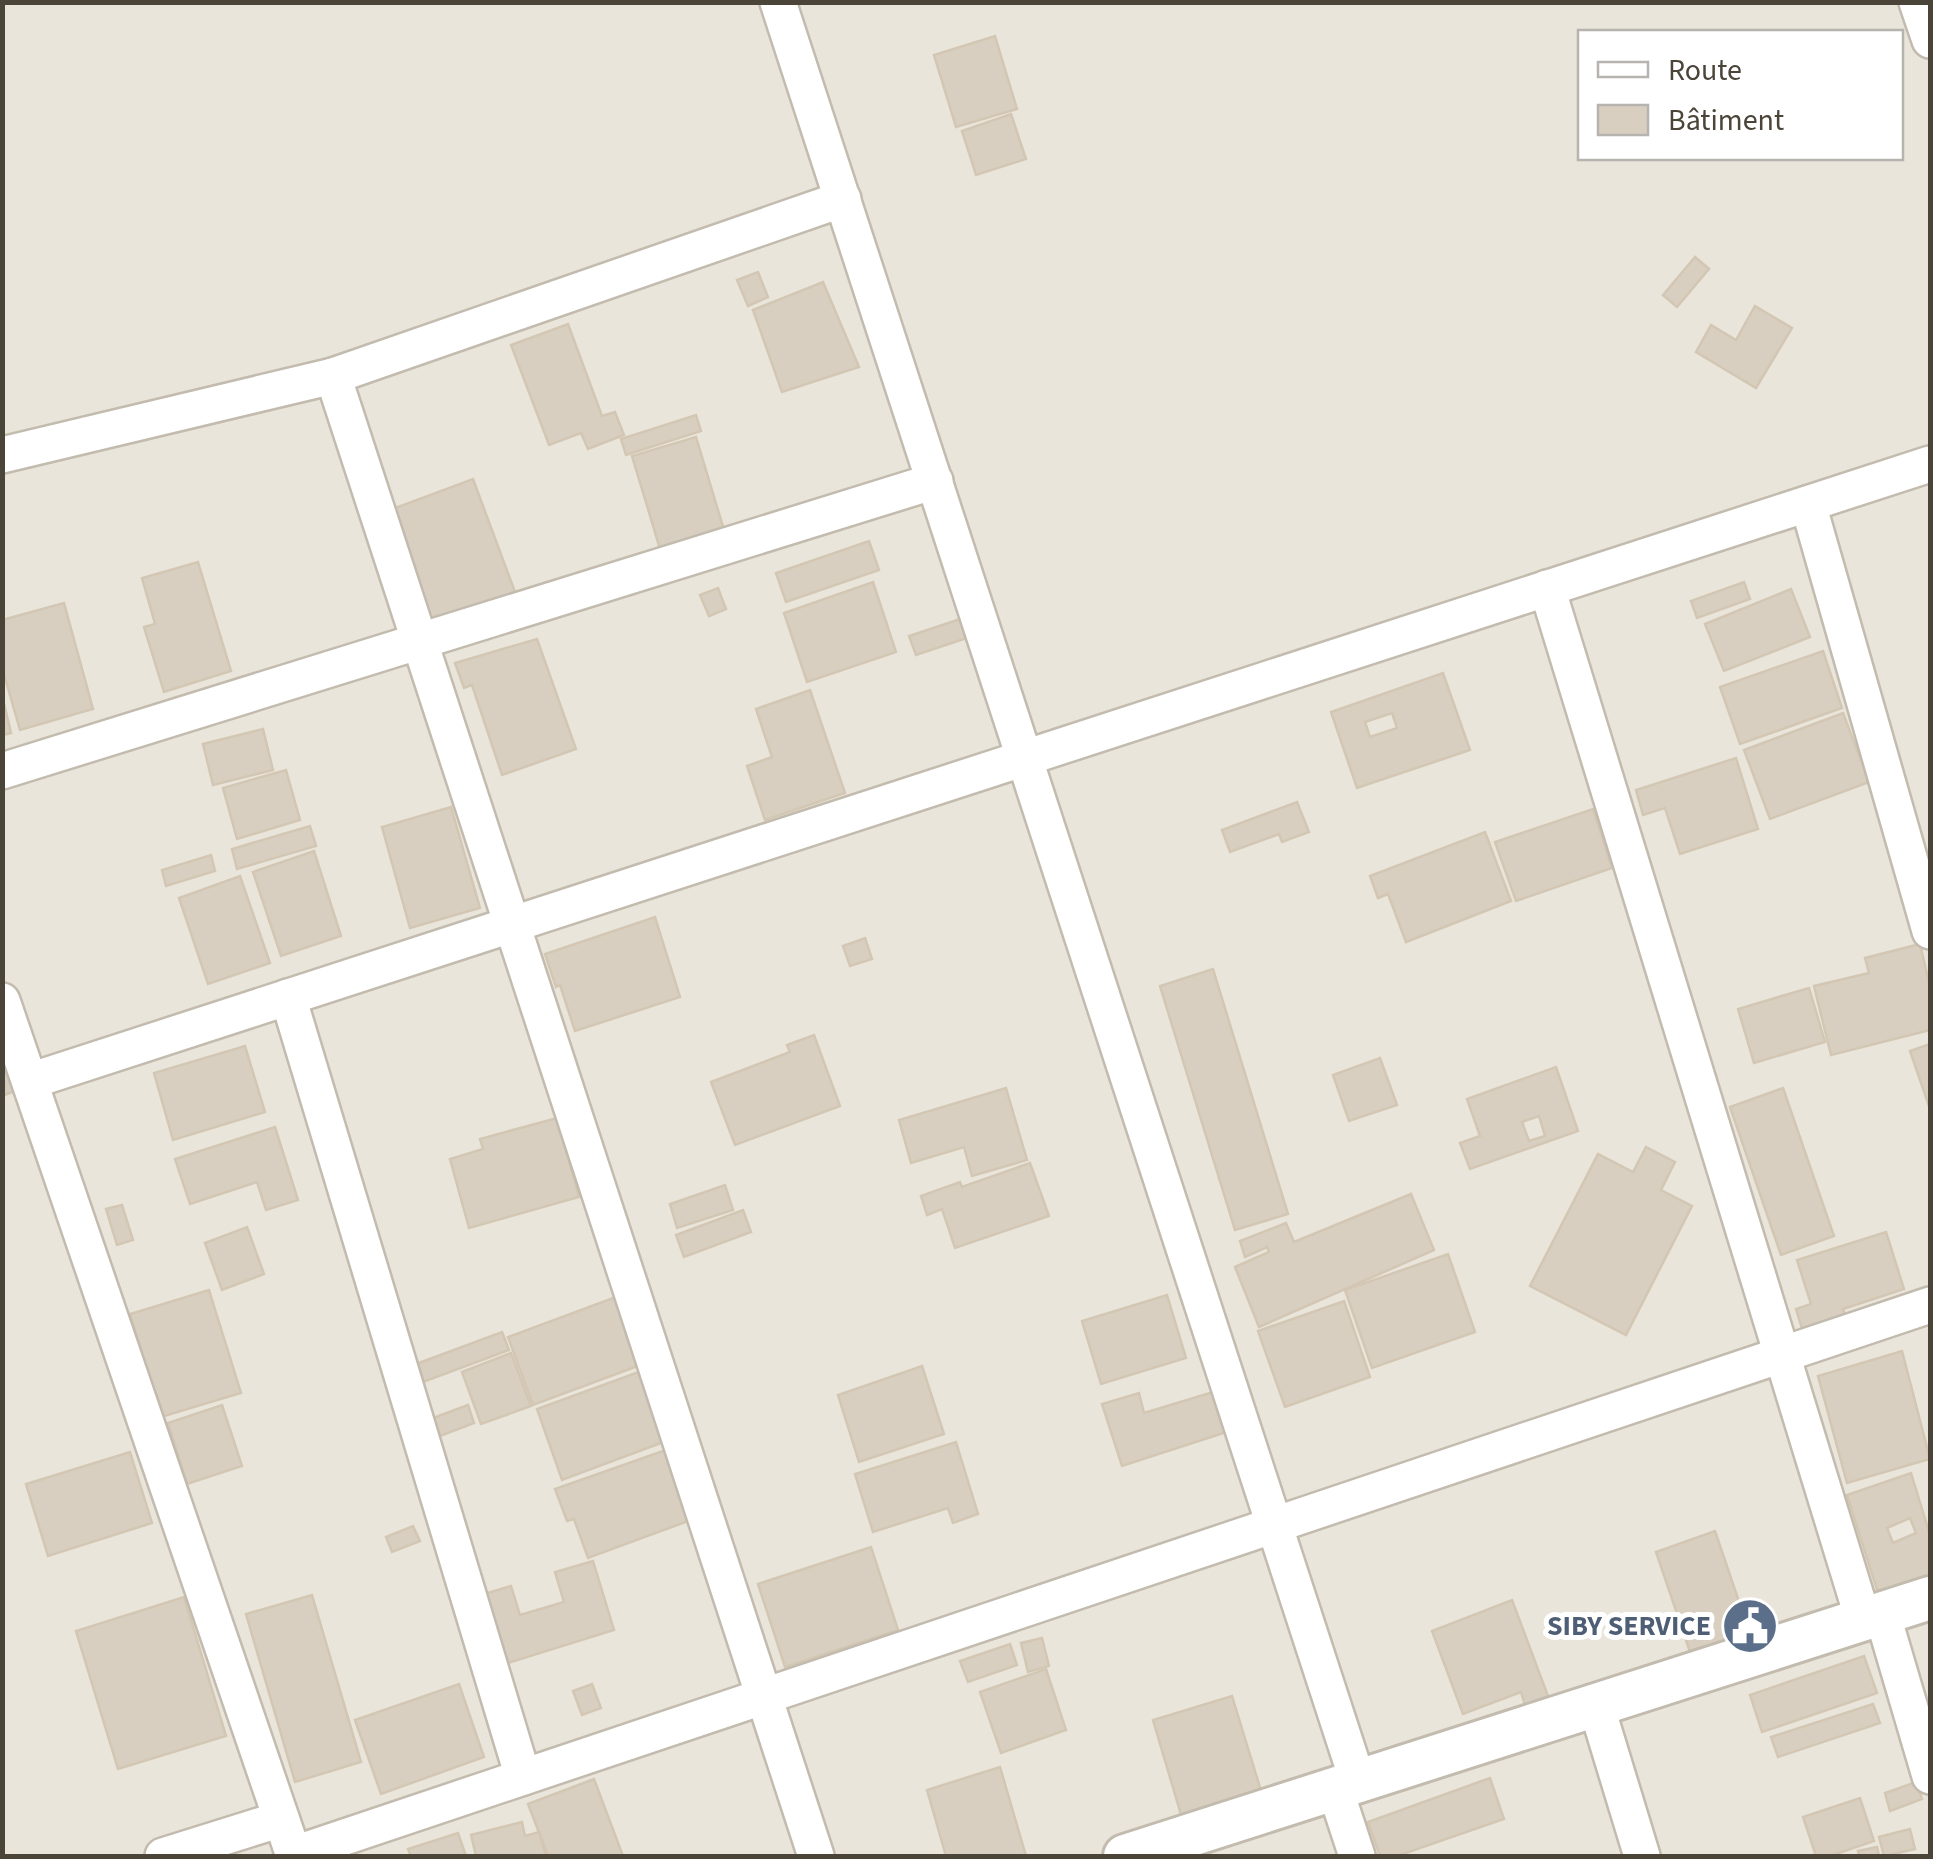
<svg xmlns="http://www.w3.org/2000/svg" width="1933" height="1859" font-family="'Source Sans 3',sans-serif">
	<style>
		.residential { fill: #eae5da; fill-rule: evenodd }
		.building { fill: #d8cfc1; stroke: #d3c7b4; stroke-width: 2.5; fill-rule: evenodd }
		.lines { fill: none; stroke-linecap: round; stroke-linejoin: round }
		.minor-casing { stroke: #c2bbae; stroke-width: 40 }
		.tertiary-casing { stroke: #c2bbae; stroke-width: 48 }
		.minor { stroke: #fff; stroke-width: 35 }
		.tertiary { stroke: #fff; stroke-width: 42 }
		.labels { text-anchor: middle; dominant-baseline: central; stroke-width: 10; stroke-linejoin: round; paint-order: stroke }
		.service-label { font-size: 28px; font-weight: bold; fill: #4e5e75; stroke: #fff; text-anchor: end }
	</style>
	<rect width="100%" height="100%" fill="#f6f3ec"/>
	<path class="residential" d="M3,3H1930V1856H3ZM1580,32H1900V158H1580Z"/>
	<g class="building">
		<polygon points="995,36 1017,109 956,127 934,55"/>
		<polygon points="1011,114 1026,159 976,175 962,131"/>
		<polygon points="1695,257 1709,269 1677,307 1663,295"/>
		<polygon points="758,272 768,297 748,306 737,280"/>
		<polygon points="823,282 859,367 782,392 753,310"/>
		<polygon points="1755,306 1792,328 1756,388 1696,352 1711,325 1736,340"/>
		<polygon points="568,324 602,416 615,412 624,435 588,449 581,433 549,445 511,345"/>
		<polygon points="696,415 701,431 626,455 621,439"/>
		<polygon points="696,437 724,530 660,549 632,456"/>
		<polygon points="473,479 515,592 432,624 390,510"/>
		<polygon points="869,541 879,570 786,602 776,573"/>
		<polygon points="198,562 231,671 164,692 144,627 155,624 142,578"/>
		<polygon points="873,582 896,652 807,682 784,613"/>
		<polygon points="1744,582 1750,599 1697,618 1691,601"/>
		<polygon points="718,588 726,609 709,616 700,595"/>
		<polygon points="1791,589 1810,637 1724,671 1705,624"/>
		<polygon points="64,603 93,709 20,730 2,667 2,620"/>
		<polygon points="960,619 967,638 916,655 909,636"/>
		<polygon points="537,639 576,749 502,775 472,685 464,688 455,663"/>
		<polygon points="1823,651 1842,708 1740,744 1720,687"/>
		<path d="M1443,673L1470,750L1357,788L1331,712ZM1392,713L1397,728L1370,737L1365,722Z"/>
		<polygon points="810,690 845,793 765,820 747,766 772,757 756,709"/>
		<polygon points="3,699 11,733 3,735 2,700"/>
		<polygon points="1843,713 1869,782 1770,819 1744,750"/>
		<polygon points="263,729 273,770 213,785 203,744"/>
		<polygon points="1736,758 1758,829 1680,854 1665,808 1643,815 1636,790"/>
		<polygon points="286,770 300,820 237,839 223,788"/>
		<polygon points="1297,802 1309,832 1282,842 1279,834 1230,852 1222,830"/>
		<polygon points="451,807 480,908 410,928 382,827"/>
		<polygon points="1593,809 1612,868 1516,901 1495,842"/>
		<polygon points="310,826 316,846 237,869 232,849"/>
		<polygon points="1485,832 1511,901 1406,942 1388,894 1378,898 1370,876"/>
		<polygon points="314,851 341,936 281,956 253,872"/>
		<polygon points="211,855 215,871 166,886 162,870"/>
		<polygon points="240,876 270,963 208,984 179,898"/>
		<polygon points="655,917 680,997 575,1031 560,985 556,987 545,954"/>
		<polygon points="865,938 872,959 850,966 843,946"/>
		<polygon points="1920,944 1930,987 1930,1030 1831,1055 1814,986 1869,973 1865,958"/>
		<polygon points="1213,969 1288,1214 1235,1230 1160,986"/>
		<polygon points="1809,988 1825,1042 1754,1063 1738,1009"/>
		<polygon points="814,1035 840,1106 735,1145 711,1082 790,1052 787,1045"/>
		<polygon points="1930,1044 1930,1109 1910,1051"/>
		<polygon points="245,1046 265,1112 173,1140 154,1073"/>
		<polygon points="1380,1058 1397,1105 1349,1121 1333,1075"/>
		<polygon points="2,1059 15,1091 2,1096"/>
		<path d="M1556,1067L1578,1131L1470,1169L1460,1143L1480,1136L1467,1099ZM1539,1116L1545,1136L1529,1141L1522,1122Z"/>
		<polygon points="1006,1088 1027,1160 972,1176 964,1147 911,1163 899,1120"/>
		<polygon points="1783,1088 1834,1236 1781,1255 1730,1107"/>
		<polygon points="557,1118 579,1197 469,1228 450,1159 483,1149 480,1139"/>
		<polygon points="275,1127 298,1200 266,1210 257,1182 190,1204 175,1159"/>
		<polygon points="1646,1147 1675,1162 1661,1190 1692,1206 1626,1335 1530,1286 1598,1154 1633,1172"/>
		<polygon points="1030,1163 1049,1216 955,1248 942,1209 927,1215 921,1196 960,1182 962,1187"/>
		<polygon points="725,1185 733,1210 677,1228 670,1204"/>
		<polygon points="1411,1194 1434,1250 1259,1327 1235,1267 1269,1252 1267,1247 1245,1257 1240,1241 1286,1223 1294,1242"/>
		<polygon points="122,1205 133,1240 117,1245 106,1209"/>
		<polygon points="743,1210 751,1232 684,1257 676,1235"/>
		<polygon points="247,1227 264,1274 222,1290 205,1243"/>
		<polygon points="1886,1232 1904,1289 1843,1309 1847,1321 1804,1335 1796,1309 1811,1304 1797,1260"/>
		<polygon points="1448,1254 1475,1332 1372,1368 1345,1290"/>
		<polygon points="209,1290 241,1393 161,1417 130,1314"/>
		<polygon points="621,1295 646,1363 533,1405 508,1337"/>
		<polygon points="1167,1295 1186,1358 1101,1384 1082,1321"/>
		<polygon points="1344,1301 1370,1377 1285,1407 1258,1331"/>
		<polygon points="502,1332 509,1350 415,1385 408,1367"/>
		<polygon points="1902,1351 1930,1459 1847,1483 1818,1376"/>
		<polygon points="511,1353 531,1406 481,1424 462,1372"/>
		<polygon points="922,1366 944,1434 859,1462 838,1395"/>
		<polygon points="644,1370 669,1440 562,1480 537,1409"/>
		<polygon points="1223,1389 1236,1429 1122,1466 1102,1404 1139,1393 1144,1413"/>
		<polygon points="222,1405 242,1466 187,1484 168,1423"/>
		<polygon points="468,1405 474,1423 435,1438 428,1420"/>
		<polygon points="956,1442 978,1514 953,1523 948,1508 873,1532 855,1474"/>
		<polygon points="674,1447 699,1517 588,1558 574,1519 567,1521 555,1489"/>
		<polygon points="130,1452 152,1523 48,1556 26,1484"/>
		<path d="M1911,1473L1930,1535V1577L1878,1593L1847,1495ZM1910,1518L1916,1533L1893,1543L1887,1528Z"/>
		<polygon points="413,1526 420,1541 392,1552 386,1537"/>
		<polygon points="1715,1531 1750,1634 1691,1655 1656,1552"/>
		<polygon points="871,1547 898,1630 785,1667 758,1584"/>
		<polygon points="593,1561 614,1630 505,1664 484,1594 511,1586 520,1615 564,1602 555,1572"/>
		<polygon points="312,1595 361,1762 295,1782 246,1614"/>
		<polygon points="184,1597 226,1736 118,1769 76,1631"/>
		<polygon points="1512,1600 1548,1696 1525,1705 1521,1692 1463,1714 1432,1631"/>
		<polygon points="1042,1638 1049,1666 1028,1672 1021,1643"/>
		<polygon points="1010,1644 1017,1665 968,1682 960,1661"/>
		<polygon points="1864,1656 1877,1693 1762,1732 1750,1695"/>
		<polygon points="1046,1669 1066,1730 1001,1753 980,1692"/>
		<polygon points="459,1684 484,1757 381,1794 355,1720"/>
		<polygon points="592,1684 601,1708 582,1715 573,1691"/>
		<polygon points="1232,1696 1262,1794 1182,1818 1153,1720"/>
		<polygon points="1873,1704 1880,1723 1778,1757 1771,1737"/>
		<polygon points="1000,1767 1026,1856 946,1856 927,1790"/>
		<polygon points="1490,1778 1504,1819 1397,1856 1380,1856 1368,1822"/>
		<polygon points="594,1779 623,1856 548,1856 528,1804"/>
		<polygon points="1916,1782 1922,1799 1890,1811 1885,1793"/>
		<polygon points="1860,1798 1874,1841 1830,1856 1816,1856 1803,1817"/>
		<polygon points="522,1822 525,1836 539,1832 546,1856 476,1856 471,1835"/>
		<polygon points="1910,1829 1915,1849 1884,1856 1879,1837"/>
		<polygon points="458,1833 466,1856 411,1856 408,1849"/>
		<polygon points="1877,1847 1879,1856 1859,1856 1858,1851"/>
	</g>
	<g class="lines">
		<g class="minor-casing">
			<g id="minor">
				<polyline points="778,2 1358,1782"/>
				<polyline points="1917,2 1930,40"/>
				<polyline points="333,376 816,1856"/>
				<polyline points="2,455 333,376 843,199"/>
				<polyline points="1808,504 1930,931"/>
				<polyline points="1547,588 1863,1619"/>
				<polyline points="2,771 935,481"/>
				<polyline points="288,997 523,1777"/>
				<polyline points="2,1001 294,1856"/>
				<polyline points="30,1081 1930,464"/>
				<polyline points="1882,1613 1930,1776"/>
				<polyline points="1596,1705 1642,1856"/>
				<polyline points="1335,1789 1357,1856"/>
				<polyline points="294,1854 1930,1305"/>
				<polyline points="163,1856 281,1819"/>
			</g>
		</g>
		<g class="tertiary-casing">
			<polyline id="tertiary" points="1125,1856 1930,1598"/>
		</g>
		<use href="#minor" class="minor"/>
		<use href="#tertiary" class="tertiary"/>
	</g>
	<defs>
		<g id="civic-disc" transform="scale(2.875)"><circle r="9.5" fill="#5c6f8a" stroke="#fff"/><path d="M-.6-6.5H3V-4.5H.6V-3L4-1V1h2V6H-6V1h2V-1L-.6-3ZM-1.2 2.5V6h2.4V2.5Z" fill="#fff"/></g>
	</defs>
	<g fill-rule="evenodd">
		<use href="#civic-disc" x="1750" y="1626"/>
	</g>
	<g class="labels">
		<g class="service-label">
			<text x="1711" y="1626">SIBY SERVICE</text>
		</g>
	</g>
	<rect width="1933" height="1859" fill="none" stroke="#4b4439" stroke-width="10"/>
	<rect x="1578" y="30" width="325" height="130" fill="#ffffff" stroke="#b7b4b0" stroke-width="2.5"/>
	<rect x="1598" y="62" width="50" height="15" fill="#ffffff" stroke="#b7b4b0" stroke-width="2.5"/>
	<text x="1668" y="80" font-size="30" fill="#4b4439">Route</text>
	<rect x="1598" y="105" width="50" height="30" fill="#d8cfc1" stroke="#b7b4b0" stroke-width="2.5"/>
	<text x="1668" y="130" font-size="30" fill="#4b4439">Bâtiment</text>
</svg>
